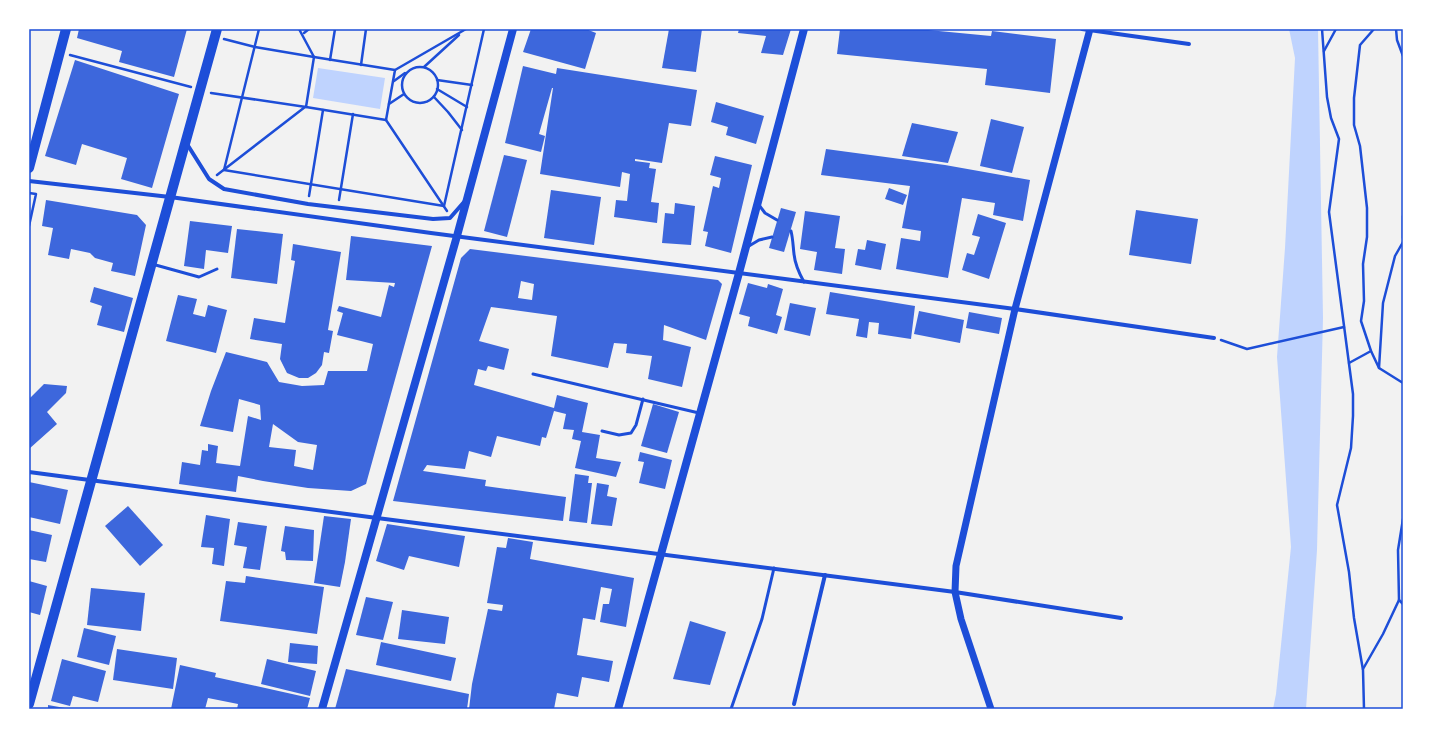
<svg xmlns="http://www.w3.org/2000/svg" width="1432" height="738" font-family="'Space Grotesk',sans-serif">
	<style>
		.water { fill: #bfd3fe }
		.building { fill: #3d67dc; fill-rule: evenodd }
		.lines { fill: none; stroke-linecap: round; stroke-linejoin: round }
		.path { stroke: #1d4ed8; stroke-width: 2.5 }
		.service { stroke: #1d4ed8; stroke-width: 3 }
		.minor { stroke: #1d4ed8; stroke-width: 4 }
		.tertiary { stroke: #1d4ed8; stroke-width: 7 }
		.secondary { stroke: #1d4ed8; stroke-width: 8 }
		.primary { stroke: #1d4ed8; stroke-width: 10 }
		.neatline { fill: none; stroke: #1d4ed8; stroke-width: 1.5 }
	</style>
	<rect width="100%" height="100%" fill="#f2f2f2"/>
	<g class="water">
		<polygon points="1289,29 1318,29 1323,318 1317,550 1306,709 1273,709 1276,694 1291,547 1277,357 1285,248 1295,58"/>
		<polygon points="318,68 385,78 380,109 313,98"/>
	</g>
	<g class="building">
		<polygon points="79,29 187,29 174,77 119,62 122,51 77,38"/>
		<polygon points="531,29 586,29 596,33 585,69 523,52"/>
		<polygon points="669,29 702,29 696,72 662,68"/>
		<polygon points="739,29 791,29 783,55 761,53 766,36 738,33"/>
		<polygon points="840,29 918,29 991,36 992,31 1056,39 1050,93 985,85 987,69 837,54"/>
		<polygon points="75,60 179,94 152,188 121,179 127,158 82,144 76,165 45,156"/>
		<polygon points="523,66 556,74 557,68 697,90 691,126 669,123 662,163 635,159 635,161 650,163 649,168 656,169 651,202 659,203 657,223 614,217 616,200 627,201 630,174 622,172 620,187 540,174 553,88 552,88 539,134 545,136 541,152 505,143"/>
		<polygon points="716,102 764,116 756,144 726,135 728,127 711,122"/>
		<polygon points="991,119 1024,127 1012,173 980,166"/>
		<polygon points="912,123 958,132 948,163 902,156"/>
		<polygon points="826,149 945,165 1030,180 1023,221 993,215 995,203 962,198 948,278 896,269 901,238 920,241 921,231 902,228 910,186 821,175"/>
		<polygon points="504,155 527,160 507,237 484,231"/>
		<polygon points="715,156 752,165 731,253 705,246 708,232 703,231 713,186 719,188 721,178 710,175"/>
		<polygon points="889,188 907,195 903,205 885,199"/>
		<polygon points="551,190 601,197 594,245 544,238"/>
		<polygon points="46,200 137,215 146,225 135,276 111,271 113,263 95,258 90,253 71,249 69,259 48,255 53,228 42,226"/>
		<polygon points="675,203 695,206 691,245 662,243 665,213 674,214"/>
		<polygon points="781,208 796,212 784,252 769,248"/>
		<polygon points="1136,210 1198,219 1191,264 1129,255"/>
		<polygon points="805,211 840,216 835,248 845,249 842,274 814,270 817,252 800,249"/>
		<polygon points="978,214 1006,223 989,279 962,270 967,253 974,255 980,237 972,235"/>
		<polygon points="190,221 232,226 228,253 206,250 204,269 184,266"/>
		<polygon points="237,229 283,234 277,284 231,278"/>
		<path d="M351,236L432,246L366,484L351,491L308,488L263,481L238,476L236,492L179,484L182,462L200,465L202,450L208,451V444L218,446L216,463L240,466L248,416L261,420L260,405L239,399L233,432L200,426L211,391L226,352L267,362L279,382L302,386L324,385L328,371H367L373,344L337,335L343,313L337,311L339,306L381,317L389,285L394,287L395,283L346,280ZM273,424L298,442L317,445L313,470L294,466L296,450L269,447Z"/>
		<polygon points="867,240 886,244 881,270 855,265 858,249 865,250"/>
		<polygon points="293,244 341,252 328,330 333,331 329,353 324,352 322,365 316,373 308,378 299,378 287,373 280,359 282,344 250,339 254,318 285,323 295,261 291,260"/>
		<path d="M470,249L718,280L722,284L706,340L664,325L663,340L691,347L682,387L648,379L652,356L626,353L627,344L614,343L608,368L551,356L557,316L491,307L479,341L509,349L504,370L488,366L486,371L478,369L474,385L554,408L557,395L588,403L582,432L600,435L596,458L621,462L616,477L575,468L581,441L572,439L574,430L563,429L566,414L554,411L546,438L542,437L540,446L497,436L491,457L469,451L465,469L427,465L423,471L486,480L485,486L566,497L563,521L393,501L461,258ZM521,281L534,284L532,300L518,298Z"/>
		<polygon points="748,283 767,288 768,284 783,289 776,315 782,317 777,334 748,326 750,317 739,314"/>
		<polygon points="94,287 133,298 124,332 97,325 102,306 90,302"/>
		<polygon points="830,292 915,306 911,339 878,334 879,323 869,322 867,338 856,336 859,319 826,314"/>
		<polygon points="178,295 197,299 193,314 205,317 208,305 227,310 216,353 166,341"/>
		<polygon points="790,303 816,308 810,336 784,330"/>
		<polygon points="919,311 964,320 960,343 914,334"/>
		<polygon points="969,312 1002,318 999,334 966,328"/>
		<polygon points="44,384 67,386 66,393 47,412 57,424 29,449 29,399"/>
		<polygon points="653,404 679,412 667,453 641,446"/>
		<polygon points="640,452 672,460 665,489 639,483 644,462 638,461"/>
		<polygon points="575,474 589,476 588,483 592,483 587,523 569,521"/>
		<polygon points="29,482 68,490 60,524 29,517"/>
		<polygon points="597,483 609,485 607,496 617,498 612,526 591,524"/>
		<polygon points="128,506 163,545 140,566 105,526"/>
		<polygon points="206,515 230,519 224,566 212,564 214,548 201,547"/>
		<polygon points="324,516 351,519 345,562 340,587 314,583"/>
		<polygon points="238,522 267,526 260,570 243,568 247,547 234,545"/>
		<polygon points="387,524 465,536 459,567 409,556 404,570 376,561"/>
		<polygon points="285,526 314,530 313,561 286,560 285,552 281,551"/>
		<polygon points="29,530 52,535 46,562 29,559"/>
		<polygon points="508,538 533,542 530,559 634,578 626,627 600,622 603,604 609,604 612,589 601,587 595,620 583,618 577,655 613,661 609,682 582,677 578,697 557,693 554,709 469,709 472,684 488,609 502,611 503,605 487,603 497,547 506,548"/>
		<polygon points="246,576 324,587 317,634 220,621 226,581 245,583"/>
		<polygon points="29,581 47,586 40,615 29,612"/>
		<polygon points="91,588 145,593 141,631 87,625"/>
		<polygon points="366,597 393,602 383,640 356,635"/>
		<polygon points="402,610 449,617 445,644 398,639"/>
		<polygon points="690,621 726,632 710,685 673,679"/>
		<polygon points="84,628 116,636 109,665 77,657"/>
		<polygon points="381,642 456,658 451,681 376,665"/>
		<polygon points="290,643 318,646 317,664 288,662"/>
		<polygon points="117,649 177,658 173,689 113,680"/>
		<polygon points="62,659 106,671 98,702 73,696 70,706 51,701"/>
		<polygon points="267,659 316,671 310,696 261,684"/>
		<polygon points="180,665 216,673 215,677 310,698 307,709 237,709 238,704 208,698 205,709 171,709"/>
		<polygon points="346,669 469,694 467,709 335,709"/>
		<polygon points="48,705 65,708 65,709 48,709"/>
	</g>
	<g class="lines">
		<g class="path">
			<polyline points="259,29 224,170 444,206 484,29"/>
			<polyline points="299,29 314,57"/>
			<polyline points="1322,29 1327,97 1331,118 1339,139 1329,212 1353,394 1353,416 1351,448 1337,505 1349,572 1354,618 1363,670 1364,709"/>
			<polyline points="1374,29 1360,45 1354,98 1354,125 1360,146 1367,208 1367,237 1363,264 1364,301 1361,321 1371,351 1379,368 1403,383"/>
			<polyline points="1396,29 1397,40 1403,56"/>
			<polyline points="304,33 309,29"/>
			<polyline points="224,39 255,47 314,57"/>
			<polyline points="1324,51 1336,29"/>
			<polyline points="70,55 191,87"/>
			<polygon points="314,57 395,70 386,120 306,107"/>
			<polyline points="330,60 335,29"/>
			<polyline points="361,65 366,29"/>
			<circle cx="420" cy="85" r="18"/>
			<polyline points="424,67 459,35"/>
			<polyline points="395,70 466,29"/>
			<polyline points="437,80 472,85"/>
			<polyline points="394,81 405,73"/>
			<polyline points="437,89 467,107"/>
			<polyline points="211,93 306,107"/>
			<polyline points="434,97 448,112 462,130"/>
			<polyline points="389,104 404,94"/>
			<polyline points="386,120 447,211"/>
			<polyline points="217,175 305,107"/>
			<polyline points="29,193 36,194 29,226"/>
			<polyline points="309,196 323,110"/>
			<polyline points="339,200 353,114"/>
			<polyline points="1403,216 1403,238"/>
			<polyline points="1221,340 1247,349 1344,327"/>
			<polyline points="1349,363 1371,351"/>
			<polyline points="1379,368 1383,303 1395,256 1403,242"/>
			<polyline points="1403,519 1398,550 1399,600 1403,604"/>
			<polyline points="1363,669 1383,634 1399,600"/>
		</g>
		<g class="service">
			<polyline points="759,205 765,213 777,220"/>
			<path d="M791,231C793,239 793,246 794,254C795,264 799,273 804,282"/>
			<polyline points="749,246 759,240 772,237"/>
			<polyline points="152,264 199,277 217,269"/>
			<polyline points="533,374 699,413"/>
			<polyline points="602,431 619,435 631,433 636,425 643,399"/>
			<polyline points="731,709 762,619 774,568"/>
		</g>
		<g class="minor">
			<polyline points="1082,29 1189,44"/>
			<polyline points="187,144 209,179 224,189 308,204 433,219 450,218 464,202"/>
			<polyline points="29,181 170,197 431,233 1015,309 1214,338"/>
			<polyline points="29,472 377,518 955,592 1121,618"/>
			<polyline points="794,704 825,575"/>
		</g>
		<polyline class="tertiary" points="991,709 961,619 955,592 956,566 1015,309 1090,29"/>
		<g class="secondary">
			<polyline points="322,709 457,236 513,29"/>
			<polyline points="618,709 739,273 804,29"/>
		</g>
		<g class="primary">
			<polyline points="29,168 66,29"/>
			<polyline points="29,704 217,29"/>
		</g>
	</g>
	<rect width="1432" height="738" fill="none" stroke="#ffffff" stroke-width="60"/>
	<rect x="30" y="30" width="1372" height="678" class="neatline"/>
</svg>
